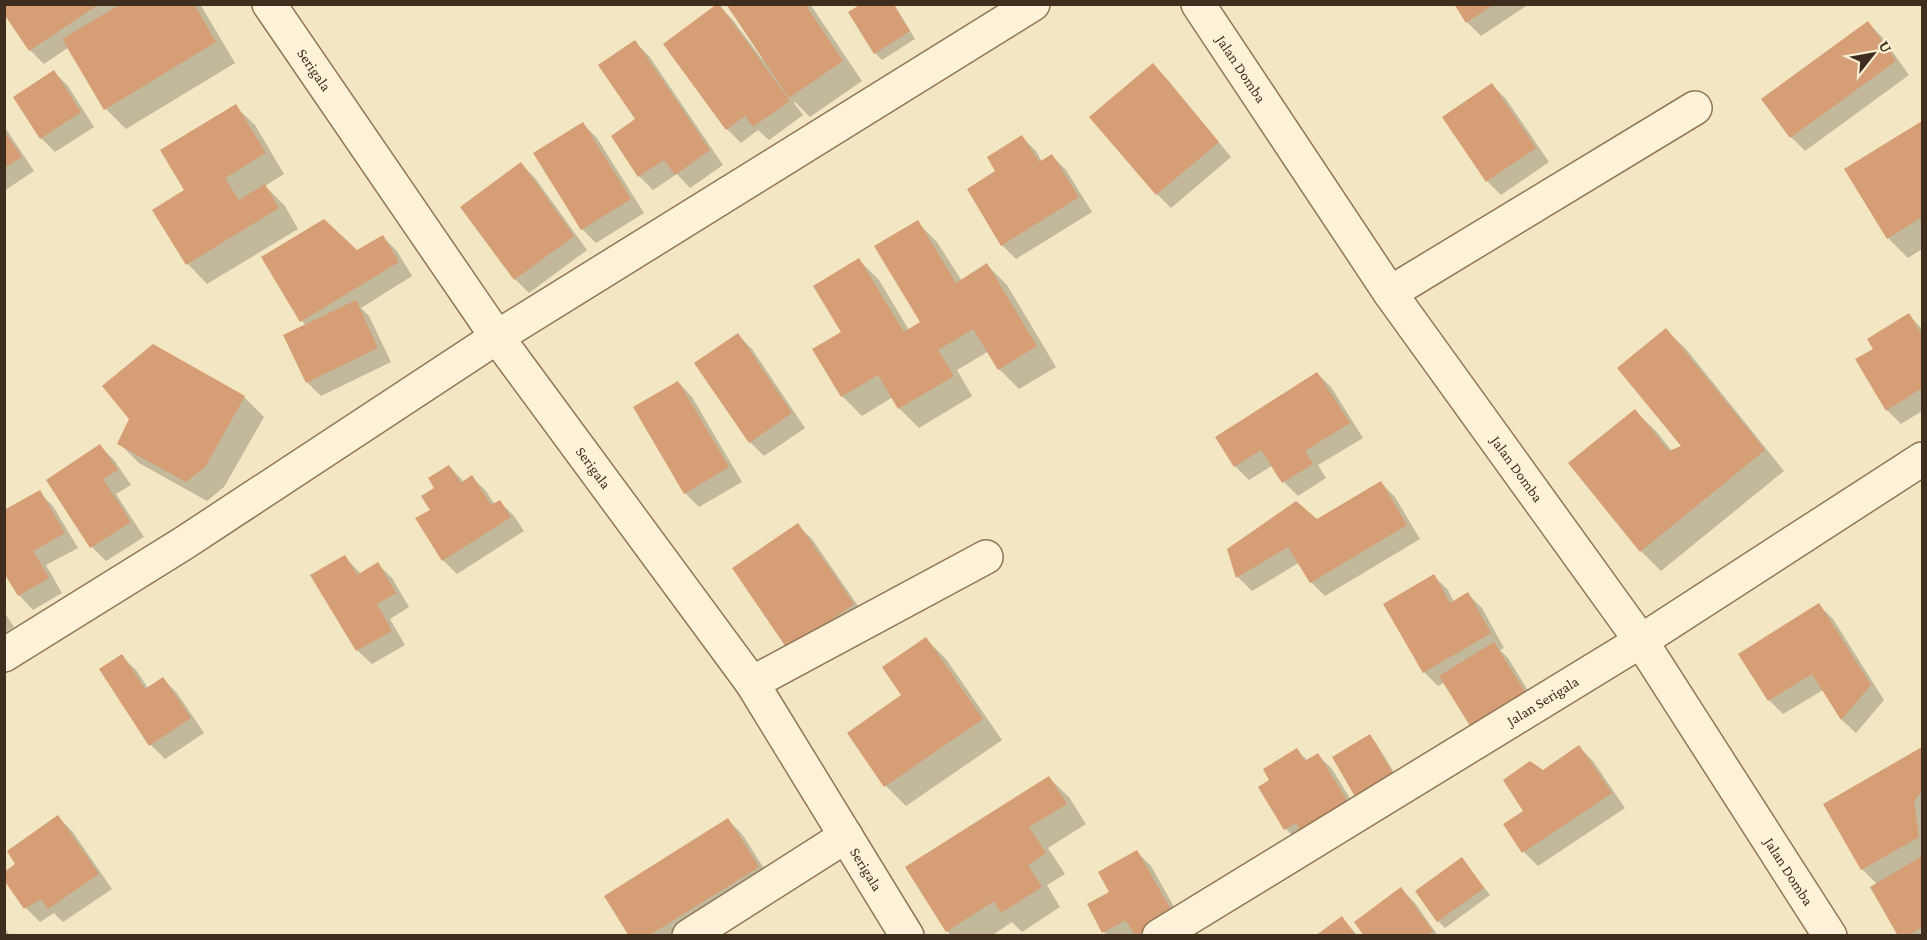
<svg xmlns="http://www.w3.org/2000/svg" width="1927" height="940" font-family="'Crimson Pro',serif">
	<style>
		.shadow { fill: #0003 }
		.building { fill: #d69e74 }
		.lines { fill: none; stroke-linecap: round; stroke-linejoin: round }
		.minor-casing { stroke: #917657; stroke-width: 36 }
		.minor { stroke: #fdf2d8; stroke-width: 33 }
		.labels { text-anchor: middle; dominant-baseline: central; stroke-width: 4.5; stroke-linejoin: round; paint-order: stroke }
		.street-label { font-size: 15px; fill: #3f2e1d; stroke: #faefd4 }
	</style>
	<rect width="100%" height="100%" fill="#f3e6c3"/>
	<g class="shadow">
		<polygon points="7,4 200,4 235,63 126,129 106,109 69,47 44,64 30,50"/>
		<polygon points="728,4 810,4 862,81 810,117 795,102 794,103 803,115 769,140 758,130 741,143 727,129 718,5 732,19 762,59 764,58"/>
		<polygon points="863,4 894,4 915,39 882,60 875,53"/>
		<polygon points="1456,4 1529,4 1481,36 1467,22"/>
		<polygon points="1868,23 1882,37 1909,75 1805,151 1791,137"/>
		<polygon points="635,42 649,56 723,165 690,188 677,174 653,190 639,176"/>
		<polygon points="1153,65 1167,79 1231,157 1171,208 1157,194 1092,117"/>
		<polygon points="54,72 68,86 94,127 55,152 41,138"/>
		<polygon points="1492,85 1506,99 1549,162 1501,195 1487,181 1444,118"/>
		<polygon points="235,106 255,125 284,174 265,186 285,206 298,229 207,284 188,264 186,190"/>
		<polygon points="1922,123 1922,249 1908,258 1888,238 1846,170"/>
		<polygon points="583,124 597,138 644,213 596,243 582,229"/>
		<polygon points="4,126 34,171 4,191"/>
		<polygon points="1022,137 1036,151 1042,162 1052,156 1066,170 1092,212 1016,259 1002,245"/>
		<polygon points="521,164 535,178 587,250 529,293 515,279"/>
		<polygon points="917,222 937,242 962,281 987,265 1007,285 1056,367 1019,389 999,369 989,351 957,370 972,396 919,428 899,408 893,397 862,416 842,396 843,333 859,260 879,280 909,330 922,322"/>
		<polygon points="383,237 397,251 412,276 361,308 369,316 391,362 321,396 307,382 306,326 302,321 263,258 357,252"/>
		<polygon points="1909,315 1922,329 1922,411 1901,424 1887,410 1875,349"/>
		<polygon points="1666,330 1686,349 1784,471 1661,571 1641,551 1570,464 1635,411 1655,430 1672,451 1683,447"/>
		<polygon points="738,335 752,349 805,428 764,456 750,442"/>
		<polygon points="1317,373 1331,387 1363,438 1318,465 1326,478 1298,496 1284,482 1273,465 1249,480 1235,466"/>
		<polygon points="678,382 692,397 742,482 699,507 685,493"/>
		<polygon points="244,397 264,417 224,487 207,501 139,463 119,443 131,419"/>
		<polygon points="100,446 114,460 131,485 116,494 144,537 106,561 92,547 48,480"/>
		<polygon points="449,466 464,482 472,477 486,491 495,505 500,502 514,516 524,531 457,574 443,560 432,510 436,488"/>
		<polygon points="1381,483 1395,497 1420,539 1325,596 1311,582 1300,562 1252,591 1238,577 1228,549 1316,521"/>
		<polygon points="39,492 53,506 78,548 46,565 62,593 33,610 19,595"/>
		<polygon points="797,525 812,539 867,619 803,663"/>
		<polygon points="344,556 361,574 378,564 392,578 409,607 390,619 405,645 372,664 357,650 313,576"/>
		<polygon points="1434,576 1448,590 1454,602 1468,594 1482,608 1504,648 1500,650 1508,658 1543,715 1445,682 1438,686 1424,672"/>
		<polygon points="1819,605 1833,619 1884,700 1856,733 1842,720 1823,690 1783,714 1769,700 1740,655"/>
		<polygon points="4,612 14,627 4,633"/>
		<polygon points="926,639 946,659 1002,740 906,806 886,786 849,733 903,696"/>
		<polygon points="121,656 136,670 148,688 163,679 177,693 204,733 165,759 151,745"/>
		<polygon points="1369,736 1376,743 1401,784 1365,806"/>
		<polygon points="1579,747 1593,761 1625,808 1538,866 1524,852 1505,824 1525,811 1543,771"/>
		<polygon points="1922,748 1922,936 1900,936 1877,884 1862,869 1825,804"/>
		<polygon points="1297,750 1308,761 1318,755 1332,769 1362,818 1300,843 1286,829 1260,788 1271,781"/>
		<polygon points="1049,778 1069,797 1086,824 1048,848 1065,874 1047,885 1060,907 1022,932 1012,922 991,936 952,936 947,931"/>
		<polygon points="58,817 72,831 112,889 63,922 54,913 40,922 26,908 4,877"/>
		<polygon points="728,820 742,834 772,881 685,936 630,936"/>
		<polygon points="1137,852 1151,866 1187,930 1176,936 1108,936 1104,932 1111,892"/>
		<polygon points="1462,859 1490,895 1445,928 1438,921"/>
		<polygon points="1401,889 1415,903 1438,936 1366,936"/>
		<polygon points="1342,918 1358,936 1318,936"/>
		<polygon points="4,926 10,936 4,936"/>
	</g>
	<g class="building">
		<polygon points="4,4 99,4 29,51 4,14"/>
		<polygon points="121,4 194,4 216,42 104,110 62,39"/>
		<polygon points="717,4 719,4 790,101 753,127 745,116 726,130 663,44"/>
		<polygon points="726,4 805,4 843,61 789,98"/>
		<polygon points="861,4 893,4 910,31 874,54 848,12"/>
		<polygon points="1454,4 1494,4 1466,23"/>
		<polygon points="1868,21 1896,61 1790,138 1761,99"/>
		<polygon points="635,40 710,150 675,175 664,160 638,177 611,136 635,119 598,65"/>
		<polygon points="1153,63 1219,142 1156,195 1089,117"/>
		<polygon points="54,70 81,112 40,139 13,97"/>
		<polygon points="1492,83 1536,148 1486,182 1442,117"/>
		<polygon points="236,104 266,153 225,178 239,200 265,184 279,208 186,265 152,210 184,190 160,150"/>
		<polygon points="1922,121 1922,217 1887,239 1844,169"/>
		<polygon points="583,122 631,199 581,230 533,153"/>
		<polygon points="4,131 22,157 4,168"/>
		<polygon points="1022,135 1039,162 1052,154 1079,197 1001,246 967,189 995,171 987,157"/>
		<polygon points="521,162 574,236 514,280 460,207"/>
		<polygon points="324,219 357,250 383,235 399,262 300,322 261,257"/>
		<polygon points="918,220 956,283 987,263 1037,346 998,370 973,329 938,350 954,376 898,409 878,375 841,397 812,349 841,332 813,286 859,258 904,332 920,322 874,246"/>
		<polygon points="356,300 378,348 306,383 283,335"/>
		<polygon points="1909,313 1922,335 1922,388 1886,411 1855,359 1873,349 1867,339"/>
		<polygon points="1666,328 1765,450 1640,552 1568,463 1635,409 1669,451 1681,446 1617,368"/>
		<polygon points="738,333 792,413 749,443 694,363"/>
		<polygon points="153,344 245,396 205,467 186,482 117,444 129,419 102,386"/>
		<polygon points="1317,372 1350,423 1305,451 1313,464 1282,483 1261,450 1234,467 1215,437"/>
		<polygon points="678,381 729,467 684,494 633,407"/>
		<polygon points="100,444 118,470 103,479 131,522 90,548 46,480"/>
		<polygon points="449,465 461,483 472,475 491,505 500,500 511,517 442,561 415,518 430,510 421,496 434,488 428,478"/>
		<polygon points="1381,481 1407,525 1310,583 1288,547 1236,578 1227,549 1296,501 1317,519"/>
		<polygon points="40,490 65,533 33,551 49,578 18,596 4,573 4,510"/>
		<polygon points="798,523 854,604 788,650 732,568"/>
		<polygon points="345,555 357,575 378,562 396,593 377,604 392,631 356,651 310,575"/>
		<polygon points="1434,574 1450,603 1468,592 1491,633 1423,673 1383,604"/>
		<polygon points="1819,603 1871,685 1841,720 1812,674 1768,701 1738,654"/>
		<polygon points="926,637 983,719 884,787 847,733 901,695 882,667"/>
		<polygon points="1494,642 1530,700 1475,734 1439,676"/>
		<polygon points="122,654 145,689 163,677 191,718 149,746 99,669"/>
		<polygon points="1370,734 1395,777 1357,800 1332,757"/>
		<polygon points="1579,745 1612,793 1522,853 1503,824 1523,811 1503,780 1530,761 1543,770"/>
		<polygon points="1922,747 1922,791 1914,801 1919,837 1861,870 1823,804"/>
		<polygon points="1297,748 1305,761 1318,753 1349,804 1302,834 1296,823 1284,830 1258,787 1269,780 1263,769"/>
		<polygon points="1049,776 1067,804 1029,827 1046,853 1028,865 1042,887 1001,913 994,901 946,932 905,867"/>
		<polygon points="58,815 99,874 48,909 41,899 24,909 4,880 4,872 15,864 7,851"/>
		<polygon points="728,818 759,867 648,936 629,936 604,896"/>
		<polygon points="1137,850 1174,915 1137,936 1135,936 1126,920 1102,933 1087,904 1109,892 1098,872"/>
		<polygon points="1922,856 1922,927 1907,936 1898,936 1870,887"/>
		<polygon points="1462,857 1484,888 1437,922 1415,891"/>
		<polygon points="1401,887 1433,931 1426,936 1364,936 1354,922"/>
		<polygon points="1342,916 1356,936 1315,936"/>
	</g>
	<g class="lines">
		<g class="minor-casing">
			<g id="minor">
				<path id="s1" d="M269,4L497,337L752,683L907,936"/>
				<path id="s2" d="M1198,4L1390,293L1641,641L1830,936"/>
				<polyline points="1390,293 1695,108"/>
				<polyline points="4,655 184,543 497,337 1033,4"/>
				<polyline points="752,683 986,557"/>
				<polyline points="689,936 846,836"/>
				<path id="s3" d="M1159,936L1641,641L1922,459"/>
			</g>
		</g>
		<use href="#minor" class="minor"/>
	</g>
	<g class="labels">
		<g class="street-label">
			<text stroke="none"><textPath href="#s2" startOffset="78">Jalan Domba</textPath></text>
			<text stroke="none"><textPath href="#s1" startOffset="80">Serigala</textPath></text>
			<text stroke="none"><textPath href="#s1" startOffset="566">Serigala</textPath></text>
			<text stroke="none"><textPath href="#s2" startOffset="564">Jalan Domba</textPath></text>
			<text stroke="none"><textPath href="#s3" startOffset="450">Jalan Serigala</textPath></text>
			<text stroke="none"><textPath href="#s1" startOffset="1052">Serigala</textPath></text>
			<text stroke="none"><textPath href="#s2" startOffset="1050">Jalan Domba</textPath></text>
		</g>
	</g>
	<rect width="1927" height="940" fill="none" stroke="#3f2e1d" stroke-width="12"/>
	<g transform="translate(1873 54) rotate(59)" stroke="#faefd4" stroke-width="4.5" paint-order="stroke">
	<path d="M0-4.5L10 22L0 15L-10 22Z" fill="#3f2e1d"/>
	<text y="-9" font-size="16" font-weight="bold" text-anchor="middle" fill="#3f2e1d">U</text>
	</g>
</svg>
